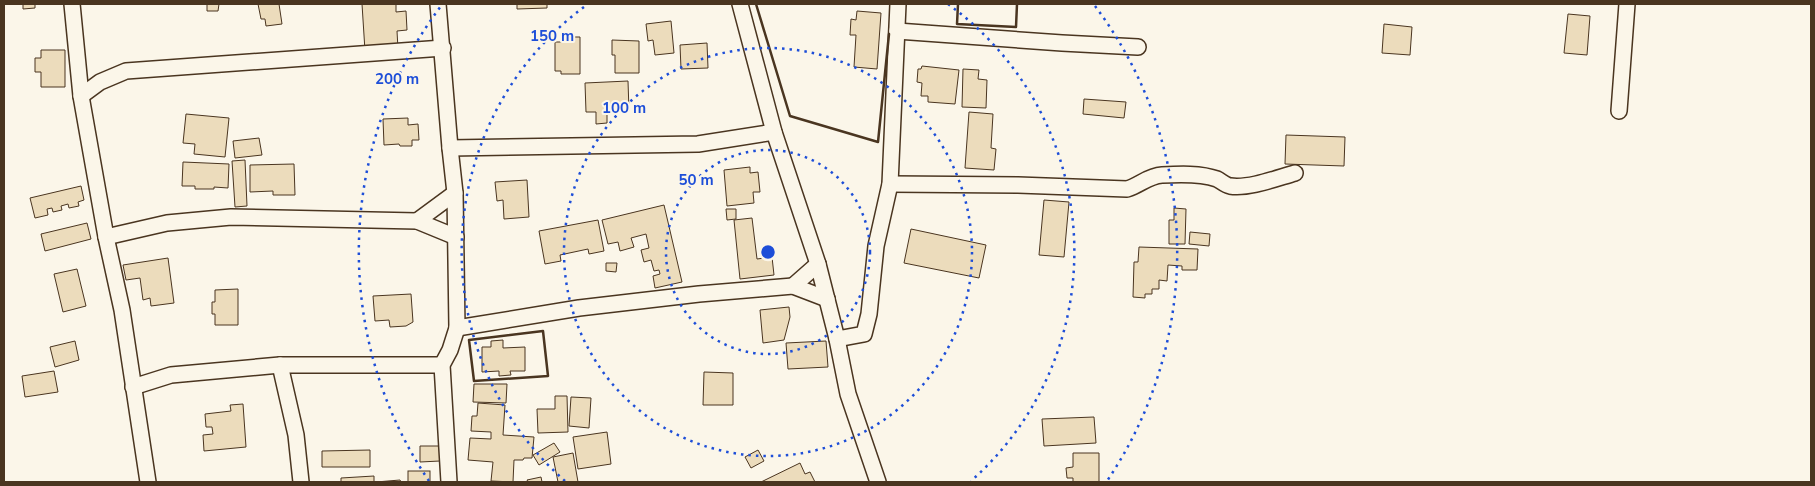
<svg xmlns="http://www.w3.org/2000/svg" width="1815" height="486" font-family="'Nunito Sans',sans-serif">
	<style>
		.building { fill: #ecdcbc; stroke: #4a3520 }
		.lines { fill: none; stroke-linecap: round; stroke-linejoin: round }
		.minor-casing { stroke: #4a3520; stroke-width: 18 }
		.minor { stroke: #fbf6e9; stroke-width: 15 }
		.wall { stroke: #4a3520; stroke-width: 2.5 }
		.ring { fill: none; stroke: #1d4ed8; stroke-width: 2.5; stroke-dasharray: 2.5 5 }
		.centre { fill: #1d4ed8; stroke: #fbf6e9; stroke-width: 2.5 }
		.ring-label { font-size: 15px; text-anchor: middle; font-weight: bold; fill: #1d4ed8; stroke: #fbf6e9; stroke-width: 4; stroke-linejoin: round; paint-order: stroke }
	</style>
	<rect width="100%" height="100%" fill="#fbf6e9"/>
	<g class="building">
		<polygon points="23,4 35,4 35,8 23,9"/>
		<polygon points="207,4 219,4 218,11 207,11"/>
		<polygon points="258,4 279,4 282,24 266,26 265,19 261,19"/>
		<polygon points="362,4 396,4 396,12 406,11 407,30 397,31 398,49 365,51"/>
		<polygon points="517,4 547,4 547,8 517,9"/>
		<polygon points="857,11 881,13 877,69 854,67 856,35 850,35 851,19 856,20"/>
		<polygon points="1568,14 1590,16 1587,55 1564,53"/>
		<polygon points="671,21 674,53 655,55 653,40 648,41 646,24"/>
		<polygon points="1384,24 1412,27 1410,55 1382,53"/>
		<polygon points="566,37 580,37 580,74 561,74 561,71 555,71 555,42 566,42"/>
		<polygon points="612,40 639,41 639,73 615,73 615,55 612,55"/>
		<polygon points="707,43 708,68 681,69 680,45"/>
		<polygon points="41,50 65,50 65,87 41,87 41,72 35,72 35,58 41,58"/>
		<polygon points="922,66 959,70 955,104 928,102 928,96 921,96 922,83 917,82 918,69 921,69"/>
		<polygon points="963,69 979,70 978,79 987,80 986,108 962,107"/>
		<polygon points="628,81 629,111 607,111 607,123 596,124 596,112 586,112 585,83"/>
		<polygon points="1084,99 1126,102 1124,118 1083,114"/>
		<polygon points="969,112 993,114 991,148 996,149 994,170 965,168"/>
		<polygon points="186,114 229,118 225,157 194,154 195,144 183,143"/>
		<polygon points="408,118 408,125 418,124 419,140 412,140 412,146 400,146 399,144 384,145 383,119"/>
		<polygon points="1286,135 1345,137 1344,166 1285,164"/>
		<polygon points="259,138 262,155 235,158 233,141"/>
		<polygon points="245,160 247,206 235,207 232,161"/>
		<polygon points="183,162 229,164 228,188 214,187 214,189 195,189 195,186 182,186"/>
		<polygon points="294,164 295,195 273,195 273,191 250,192 250,165"/>
		<polygon points="750,167 750,173 758,172 760,192 753,192 754,203 727,206 724,170"/>
		<polygon points="527,180 529,217 504,219 503,200 497,201 495,182"/>
		<polygon points="81,186 84,200 78,202 79,206 69,208 68,204 61,206 62,210 53,212 52,208 47,209 48,215 35,218 30,198"/>
		<polygon points="1044,200 1069,202 1064,257 1039,255"/>
		<polygon points="664,205 682,282 655,288 653,276 660,274 659,270 654,271 651,260 644,262 641,250 649,248 646,234 631,238 634,247 620,251 618,242 608,244 602,220"/>
		<polygon points="1174,208 1186,209 1185,244 1169,244 1169,220 1174,220"/>
		<polygon points="726,209 736,209 736,219 727,220"/>
		<polygon points="752,218 757,259 772,257 774,275 740,279 734,220"/>
		<polygon points="598,220 604,251 589,254 588,249 560,255 561,261 545,264 539,231"/>
		<polygon points="87,223 91,239 45,251 41,234"/>
		<polygon points="911,229 986,245 979,278 904,263"/>
		<polygon points="1190,232 1210,234 1209,246 1189,244"/>
		<polygon points="1139,247 1198,249 1197,270 1182,270 1182,266 1168,265 1167,281 1159,280 1159,289 1152,289 1152,294 1145,294 1145,298 1133,297 1134,262 1138,262"/>
		<polygon points="168,258 174,303 151,306 150,298 143,300 140,278 126,280 123,265"/>
		<polygon points="606,263 617,263 616,272 606,271"/>
		<polygon points="77,269 86,306 63,312 54,274"/>
		<polygon points="238,289 238,325 215,325 215,314 212,314 212,302 215,302 215,290"/>
		<polygon points="411,294 413,322 406,326 390,327 389,320 375,321 373,296"/>
		<polygon points="789,307 790,317 784,340 763,343 760,310"/>
		<polygon points="503,340 503,348 525,347 525,371 510,371 511,375 499,376 499,371 482,372 482,347 491,347 491,341"/>
		<polygon points="75,341 79,360 55,367 50,347"/>
		<polygon points="826,341 828,367 788,369 786,343"/>
		<polygon points="54,371 58,392 25,397 22,376"/>
		<polygon points="704,372 733,373 733,405 703,405"/>
		<polygon points="474,384 507,384 506,403 473,402"/>
		<polygon points="555,396 567,396 568,432 538,433 537,409 555,409"/>
		<polygon points="571,397 591,398 589,428 569,426"/>
		<polygon points="478,403 505,405 503,435 534,437 532,458 524,458 523,460 514,460 513,482 491,481 493,462 468,460 470,438 491,439 491,432 471,431 472,416 477,416"/>
		<polygon points="243,404 246,447 204,451 203,435 213,434 212,427 206,427 205,414 231,411 230,405"/>
		<polygon points="1094,417 1096,443 1044,446 1042,419"/>
		<polygon points="607,432 611,464 578,469 573,437"/>
		<polygon points="554,443 560,452 539,465 533,455"/>
		<polygon points="420,446 440,446 440,461 420,462"/>
		<polygon points="370,450 370,467 322,467 322,451"/>
		<polygon points="758,450 764,461 751,468 745,457"/>
		<polygon points="573,453 578,482 558,482 553,457"/>
		<polygon points="1073,453 1099,453 1099,482 1073,482 1073,478 1067,478 1066,468 1073,467"/>
		<polygon points="800,463 805,474 810,472 815,482 761,482"/>
		<rect x="408" y="471" width="22" height="11"/>
		<polygon points="374,476 374,482 341,482 341,478"/>
		<polygon points="541,477 542,482 528,482 527,480"/>
		<polygon points="400,480 401,482 376,482"/>
	</g>
	<g class="lines">
		<g class="minor-casing">
			<g id="minor">
				<polyline points="72,4 81,96 106,237 122,310 148,482"/>
				<polyline points="438,4 450,148 455,193 457,328 450,350 442,365 449,482"/>
				<polyline points="740,4 774,132 818,264 837,339 848,394 878,482"/>
				<polyline points="897,31 1062,43 1138,47"/>
				<polyline points="81,96 100,82 126,71 443,48"/>
				<polyline points="1619,111 1627,4"/>
				<polyline points="450,148 698,144 774,132"/>
				<path d="M890,184L1018,185L1127,189C1140,185 1148,176 1162,175C1179,174 1201,173 1217,179C1221,181 1225,185 1230,186C1249,189 1277,178 1295,173"/>
				<polyline points="417,221 455,193"/>
				<polyline points="106,237 167,223 231,217 417,221 456,237"/>
				<polyline points="793,286 818,264"/>
				<polyline points="457,328 579,308 699,294 793,286 827,299"/>
				<polyline points="837,339 864,334 869,314 876,246 890,184 898,4"/>
				<polyline points="280,365 296,435 301,482"/>
				<polyline points="133,387 171,375 280,365 442,365"/>
			</g>
		</g>
		<use href="#minor" class="minor"/>
		<g class="wall">
			<polyline points="756,4 790,116 878,142 889,34"/>
			<polyline points="958,4 957,24 1016,27 1017,4"/>
			<polygon points="543,331 548,376 474,381 469,340"/>
		</g>
	</g>
	<g class="ring">
		<circle cx="768" cy="252" r="102"/>
		<circle cx="768" cy="252" r="204"/>
		<path d="M565 481A306 306 0 0 1 588 4M948 4A306 306 0 0 1 971 481"/>
		<path d="M429 481A409 409 0 0 1 441 6M1095 6A409 409 0 0 1 1107 481"/>
	</g>
	<circle cx="768" cy="252" r="8" class="centre"/>
	<g class="ring-label">
		<text x="552" y="41">150 m</text>
		<text x="397" y="84">200 m</text>
		<text x="624" y="113">100 m</text>
		<text x="696" y="185">50 m</text>
	</g>
	<rect width="1815" height="486" fill="none" stroke="#4a3520" stroke-width="10"/>
</svg>
